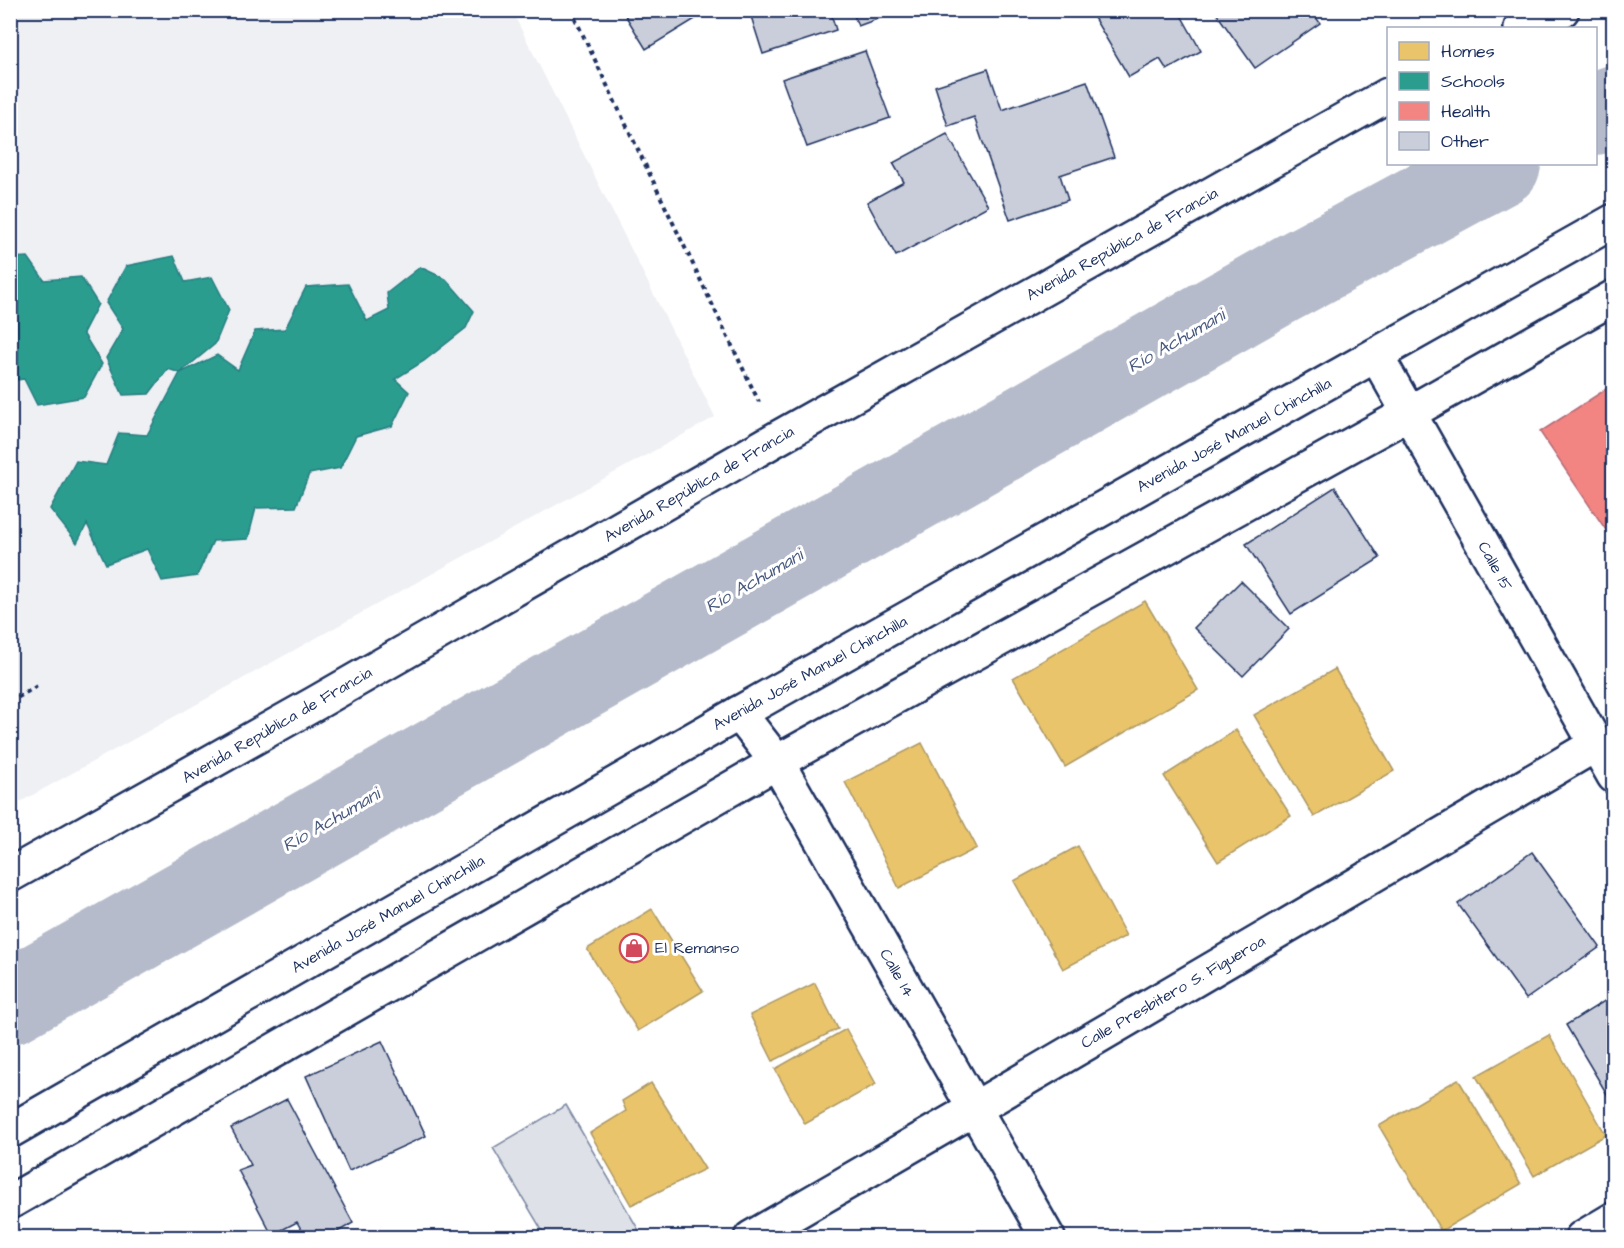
<svg xmlns="http://www.w3.org/2000/svg" width="1624" height="1248" font-family="'Architects Daughter',sans-serif">
	<style>
		.built { fill: #eff0f4 }
		.green { fill: #dee1e7; stroke: #7c88a2; stroke-width: 1.5 }
		.homes { fill: #e9c46a; stroke: #ab9766; stroke-width: 1.5 }
		.schools { fill: #2a9d8f; stroke: #267c80; stroke-width: 1.5 }
		.health { fill: #f28482; stroke: #b26a77; stroke-width: 1.5 }
		.lines { fill: none; stroke-linecap: round; stroke-linejoin: round }
		.river { stroke: #b5bbca; stroke-width: 84 }
		.building { fill: #caceda; stroke: #1b2f5e; stroke-width: 1.5 }
		.minor-casing { stroke: #1b2f5e; stroke-width: 38 }
		.secondary-casing { stroke: #1b2f5e; stroke-width: 38 }
		.path { stroke: #1b2f5e; stroke-width: 4; stroke-dasharray: 4.5 4.5; stroke-linecap: butt }
		.minor { stroke: #fff; stroke-width: 33 }
		.secondary { stroke: #fff; stroke-width: 33 }
		.labels { text-anchor: middle; dominant-baseline: central; stroke-width: 6; stroke-linejoin: round; paint-order: stroke }
		.street-label { font-size: 16px; fill: #1b2f5e; stroke: #fff }
		.poi-label { font-size: 16px; fill: #1b2f5e; stroke: #fff; text-anchor: start }
		.water-label { font-size: 18px; font-style: italic; fill: #49597e; stroke: #fff }
	</style>
	<rect width="100%" height="100%" fill="#fff"/>
	<filter id="ink" filterUnits="userSpaceOnUse"><feTurbulence type="fractalNoise" baseFrequency=".0167" numOctaves="2"/><feDisplacementMap in="SourceGraphic" scale="12" xChannelSelector="R" yChannelSelector="G"/><feConvolveMatrix kernelMatrix="1 2 1 2 8 2 1 2 1" color-interpolation-filters="sRGB"/></filter>
	<g filter="url(#ink)">
		<polygon class="built" points="11,11 512,11 715,417 11,807"/>
		<polygon class="green" points="566,1105 641,1234 636,1237 546,1237 493,1148"/>
		<g class="homes">
			<polygon points="1145,601 1198,690 1065,767 1013,678"/>
			<polygon points="1335,669 1394,771 1314,817 1254,715"/>
			<polygon points="1236,730 1291,816 1218,862 1164,776"/>
			<polygon points="922,743 977,848 899,888 845,782"/>
			<polygon points="1078,846 1126,936 1063,969 1014,881"/>
			<polygon points="652,909 703,991 638,1031 587,949"/>
			<polygon points="815,983 838,1029 773,1061 750,1015"/>
			<polygon points="846,1029 876,1084 805,1124 775,1069"/>
			<polygon points="1549,1035 1606,1135 1534,1176 1476,1076"/>
			<polygon points="1458,1079 1521,1184 1441,1231 1379,1126"/>
			<polygon points="651,1083 705,1169 631,1205 590,1133 626,1111 622,1101"/>
		</g>
		<g class="schools">
			<polygon points="174,256 185,282 212,277 229,310 215,344 180,373 168,369 149,394 123,395 106,358 123,329 106,303 126,266"/>
			<polygon points="28,257 44,280 81,277 98,304 83,333 102,364 84,397 37,405 24,379 10,381 10,258"/>
			<polygon points="420,267 446,279 474,311 466,328 424,361 395,379 409,392 392,426 356,436 340,468 309,474 296,507 256,508 248,539 213,541 197,576 162,581 147,549 106,564 87,524 77,543 50,509 76,461 106,465 119,433 147,435 180,373 217,355 238,370 255,331 285,329 306,287 348,284 367,321 389,310 387,293"/>
		</g>
		<polygon class="health" points="1614,384 1614,542 1540,432"/>
		<g class="lines">
			<g class="river">
				<polyline points="1596,113 1614,107"/>
				<polyline points="10,1002 1277,284 1499,164"/>
			</g>
		</g>
		<g class="building">
			<polygon points="622,10 710,10 646,49"/>
			<polygon points="749,10 830,10 836,30 763,54"/>
			<polygon points="852,10 902,10 858,26"/>
			<polygon points="1102,10 1178,10 1201,51 1167,70 1160,59 1129,77 1093,16"/>
			<polygon points="1214,10 1311,10 1320,23 1255,68"/>
			<polygon points="865,51 890,118 807,147 782,79"/>
			<polygon points="988,69 1002,110 1087,81 1114,157 1060,175 1068,200 1010,220 974,117 948,126 935,86"/>
			<polygon points="947,134 988,206 896,256 867,202 904,182 893,163"/>
			<polygon points="1335,487 1380,558 1291,614 1246,544"/>
			<polygon points="1241,581 1289,629 1243,676 1194,628"/>
			<polygon points="1532,852 1600,947 1526,999 1458,904"/>
			<polygon points="1614,995 1614,1106 1566,1025"/>
			<polygon points="382,1041 426,1136 349,1171 306,1076"/>
			<polygon points="287,1099 353,1223 327,1238 306,1238 297,1222 272,1235 238,1170 251,1165 231,1128"/>
		</g>
		<g class="lines">
			<g class="minor-casing">
				<g id="minor">
					<polyline points="1521,28 1562,10"/>
					<polyline points="1376,355 1614,776"/>
					<polyline points="739,713 777,762 1048,1238"/>
					<polyline points="10,875 316,703 776,439 1388,95"/>
					<polyline points="751,1238 974,1109 1595,745"/>
					<polyline points="1582,1238 1614,1219"/>
				</g>
			</g>
			<g class="secondary-casing">
				<g id="secondary">
					<polyline points="10,1131 739,713 1614,221"/>
					<polyline points="10,1202 777,762 1409,413 1614,297"/>
				</g>
			</g>
			<g class="path">
				<polyline points="571,10 759,402"/>
				<polyline points="10,702 39,685"/>
			</g>
			<use href="#minor" class="minor"/>
			<use href="#secondary" class="secondary"/>
		</g>
	</g>
	<defs>
		<g id="shop-ring" transform="scale(1.5)"><circle r="9.5" fill="#fff" stroke="#d1495b" stroke-width="1.5"/><path d="M-5-2.5h2.3a2.7 3.5 0 0 1 5.4 0H5L5.5 6h-11ZM-1.5-2.5h3a1.5 2.3 0 0 0-3 0Z" fill="#d1495b"/></g>
	</defs>
	<g fill-rule="evenodd">
		<use href="#shop-ring" x="634" y="948"/>
	</g>
	<g class="labels">
		<g class="street-label">
			<text transform="translate(1122 244) rotate(-29)">Avenida República de Francia</text>
			<text transform="translate(1234 435) rotate(-29)">Avenida José Manuel Chinchilla</text>
			<text transform="translate(699 484) rotate(-30)">Avenida República de Francia</text>
			<text transform="translate(1495 566) rotate(61)">Calle 15</text>
			<text transform="translate(810 673) rotate(-29)">Avenida José Manuel Chinchilla</text>
			<text transform="translate(277 725) rotate(-30)">Avenida República de Francia</text>
			<text transform="translate(388 914) rotate(-30)">Avenida José Manuel Chinchilla</text>
			<text transform="translate(897 973) rotate(60)">Calle 14</text>
			<text transform="translate(1173 992) rotate(-30)">Calle Presbitero S. Figueroa</text>
		</g>
		<g class="poi-label">
			<text x="655" y="948">El Remanso</text>
		</g>
		<g class="water-label">
			<text transform="translate(1176 341) rotate(-30)">Río Achumani</text>
			<text transform="translate(754 581) rotate(-30)">Río Achumani</text>
			<text transform="translate(331 820) rotate(-30)">Río Achumani</text>
		</g>
	</g>
	<rect width="1624" height="1248" fill="none" stroke="#fff" stroke-width="36"/>
	<rect x="18" y="18" width="1588" height="1212" fill="none" stroke="#1b2f5e" stroke-width="2" filter="url(#ink)"/>
	<rect x="1387" y="27" width="210" height="138" fill="#ffffff" stroke="#a4acbf" stroke-width="1.5"/>
	<rect x="1399" y="42" width="30" height="18" fill="#e9c46a" stroke="#a4acbf" stroke-width="1.5"/>
	<text x="1441" y="57" font-size="18" fill="#1b2f5e">Homes</text>
	<rect x="1399" y="72" width="30" height="18" fill="#2a9d8f" stroke="#a4acbf" stroke-width="1.5"/>
	<text x="1441" y="87" font-size="18" fill="#1b2f5e">Schools</text>
	<rect x="1399" y="102" width="30" height="18" fill="#f28482" stroke="#a4acbf" stroke-width="1.5"/>
	<text x="1441" y="117" font-size="18" fill="#1b2f5e">Health</text>
	<rect x="1399" y="132" width="30" height="18" fill="#caceda" stroke="#a4acbf" stroke-width="1.5"/>
	<text x="1441" y="147" font-size="18" fill="#1b2f5e">Other</text>
</svg>
